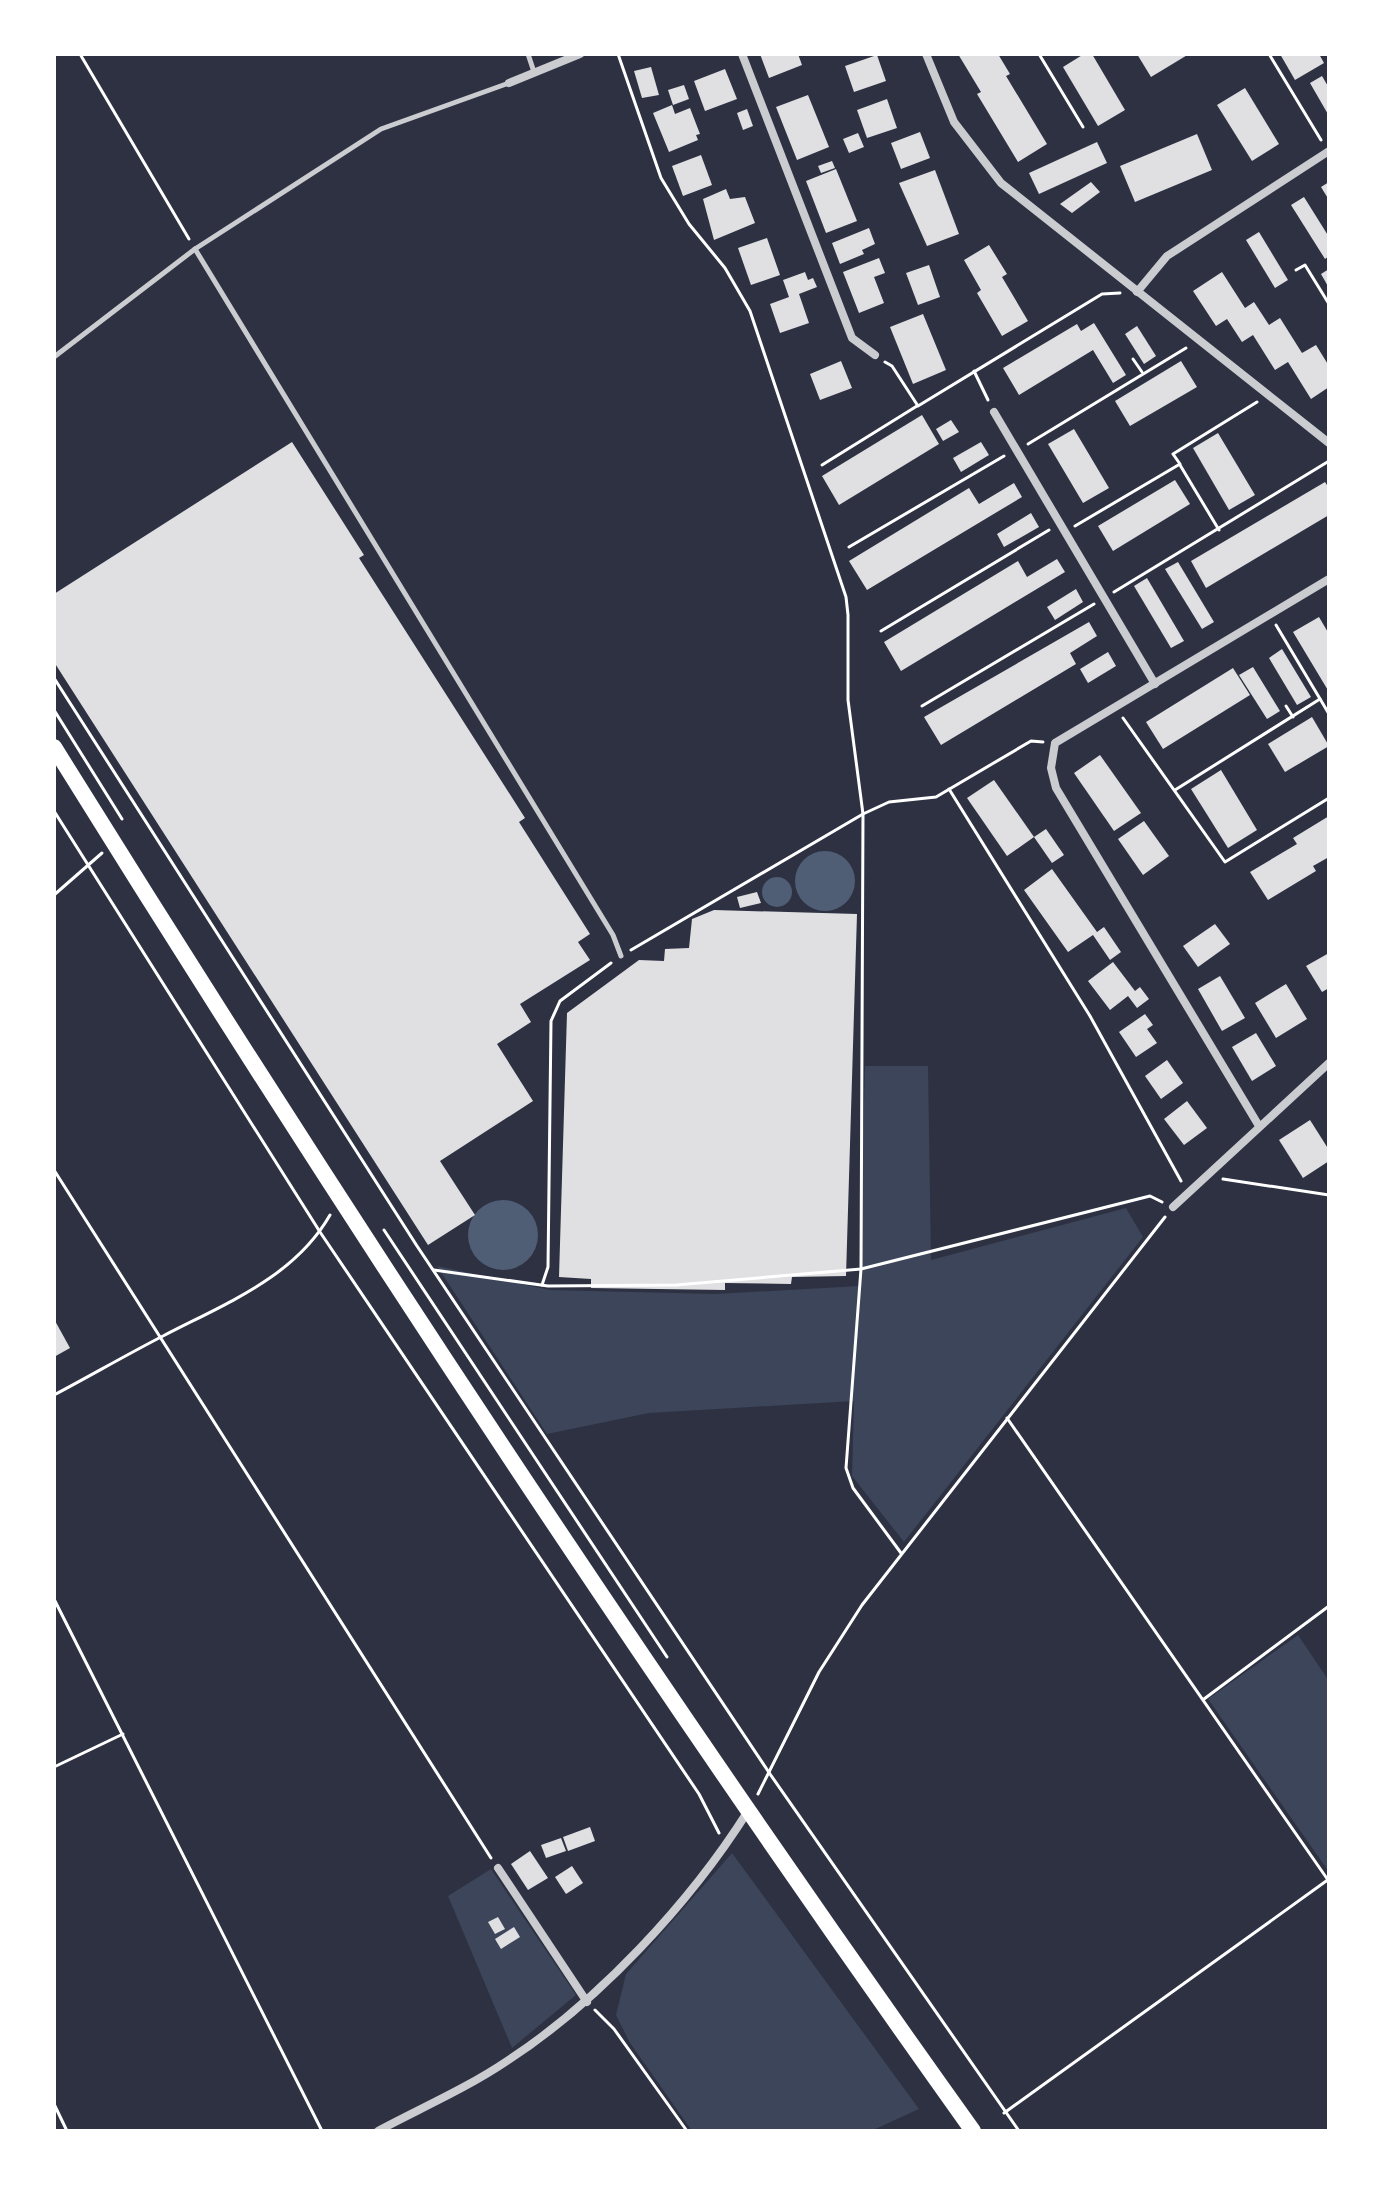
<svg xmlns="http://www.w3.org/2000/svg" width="1383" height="2185" font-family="'Titillium Web',sans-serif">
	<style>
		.green { fill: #3c4559 }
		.water { fill: #4f5d75 }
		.building { fill: #e0e0e3 }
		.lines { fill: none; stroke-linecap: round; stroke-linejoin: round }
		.path { stroke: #fff; stroke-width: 3 }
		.service { stroke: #caccd0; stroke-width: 5 }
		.minor { stroke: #caccd0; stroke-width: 8 }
		.secondary { stroke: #fff; stroke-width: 16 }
	</style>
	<rect width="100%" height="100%" fill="#2d3142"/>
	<g class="green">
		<polygon points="865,1066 928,1066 931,1260 1126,1208 1143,1237 904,1542 852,1476 854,1401 649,1413 547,1434 437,1266 550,1290 715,1294 859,1286"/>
		<polygon points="1298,1635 1329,1681 1329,1872 1208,1699"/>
		<polygon points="732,1853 919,2109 871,2131 692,2131 630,2043 616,2015 626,1974"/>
		<polygon points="491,1869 576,1995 512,2048 448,1896"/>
	</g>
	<g class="water">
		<circle cx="825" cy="881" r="30"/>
		<circle cx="777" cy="892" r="15"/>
		<circle cx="503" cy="1235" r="35"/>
	</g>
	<g class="building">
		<polygon points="760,54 798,54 802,65 769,78"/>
		<polygon points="958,54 998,54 1010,74 1006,76 1047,144 1018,162 977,94 981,92"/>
		<polygon points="1084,54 1092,54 1125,110 1098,126 1063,67"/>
		<polygon points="1137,54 1189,54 1151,77"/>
		<polygon points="1280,54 1319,54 1324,63 1295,80"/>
		<polygon points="877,55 886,81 854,92 845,66"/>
		<polygon points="651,67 659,95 642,98 634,71"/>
		<polygon points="725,69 737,99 705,111 694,81"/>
		<polygon points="1322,76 1329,88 1329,116 1310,83"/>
		<polygon points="684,85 689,99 673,105 668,90"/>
		<polygon points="1245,88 1279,144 1252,161 1217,105"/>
		<polygon points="808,95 829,147 797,160 776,107"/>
		<polygon points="887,99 897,128 867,138 857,110"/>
		<polygon points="672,105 675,114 690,108 700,134 696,135 698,140 669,152 653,113"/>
		<polygon points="747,109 753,126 743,130 737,113"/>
		<polygon points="920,132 930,158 901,169 891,143"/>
		<polygon points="858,133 864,147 849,153 843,139"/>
		<polygon points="1197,134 1212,170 1135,202 1120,166"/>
		<polygon points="1097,142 1107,163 1039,194 1029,173"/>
		<polygon points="701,155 712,185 683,196 672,166"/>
		<polygon points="832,161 835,168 821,173 818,166"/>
		<polygon points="836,169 857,221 826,233 806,181"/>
		<polygon points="935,170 959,234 927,246 899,183"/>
		<polygon points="1091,182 1100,192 1072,213 1060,204"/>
		<polygon points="1329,182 1329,200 1321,187"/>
		<polygon points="726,189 730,199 745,197 755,223 714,240 703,199"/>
		<polygon points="1304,197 1329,237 1329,256 1325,259 1291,205"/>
		<polygon points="869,228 875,244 862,250 864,254 840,264 832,243"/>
		<polygon points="1259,232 1288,280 1275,288 1246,240"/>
		<polygon points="767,238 780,275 751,285 738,248"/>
		<polygon points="989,245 1007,274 1002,277 1028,321 1002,336 977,293 981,290 964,260"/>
		<polygon points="879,258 885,273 874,277 884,303 859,313 843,272"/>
		<polygon points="929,265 940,297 918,305 906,273"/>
		<polygon points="1329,269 1329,288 1321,274"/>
		<polygon points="805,272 808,280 813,278 817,287 799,294 809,323 780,333 770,304 789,297 783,280"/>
		<polygon points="1222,272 1245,308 1254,302 1269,325 1280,318 1302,353 1316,345 1329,366 1329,387 1311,399 1288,362 1275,370 1253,335 1242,342 1227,319 1216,326 1193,291"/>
		<polygon points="923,314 946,370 913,384 890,327"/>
		<polygon points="1094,323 1126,375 1113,383 1093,350 1019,395 1003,368 1077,324 1081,331"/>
		<polygon points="1137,326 1156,356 1144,364 1125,334"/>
		<polygon points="841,361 852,388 820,400 810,374"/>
		<polygon points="1181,361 1197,387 1130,426 1115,401"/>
		<polygon points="922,415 939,444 839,505 822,476"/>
		<polygon points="951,420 959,432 943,441 936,429"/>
		<polygon points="1074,429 1109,488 1083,503 1048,444"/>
		<polygon points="1218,433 1255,495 1229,510 1193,448"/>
		<polygon points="292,442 364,555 359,558 525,818 519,822 590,934 578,942 590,960 520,1004 531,1022 497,1044 533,1101 440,1161 475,1215 428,1245 54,662 54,594"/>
		<polygon points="981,442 989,455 961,472 953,458"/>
		<polygon points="1175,480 1190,504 1113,551 1098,526"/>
		<polygon points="1325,482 1329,488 1329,515 1206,588 1191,561"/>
		<polygon points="1014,483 1022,497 867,590 849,561 969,488 979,504"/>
		<polygon points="1031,513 1039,527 1004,547 997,534"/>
		<polygon points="1057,559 1065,572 901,671 884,642 1018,561 1027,577"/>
		<polygon points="1178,562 1214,622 1202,629 1165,569"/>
		<polygon points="1147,578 1184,641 1171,648 1134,586"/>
		<polygon points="1076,589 1083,602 1055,620 1047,607"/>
		<polygon points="1319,617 1329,634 1329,692 1293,632"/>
		<polygon points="1089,622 1097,636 1070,653 1076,664 941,745 924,717"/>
		<polygon points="1282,649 1311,697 1297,705 1269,658"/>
		<polygon points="1108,652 1116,666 1088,683 1080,669"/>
		<polygon points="1253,667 1280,711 1267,719 1239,675"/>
		<polygon points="1233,668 1250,695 1163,749 1146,722"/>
		<polygon points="1312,717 1329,746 1285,772 1268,744"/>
		<polygon points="1100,755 1141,813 1114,831 1074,773"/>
		<polygon points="1221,770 1257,830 1228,848 1191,789"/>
		<polygon points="994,780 1034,837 1007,856 967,798"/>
		<polygon points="1329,816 1329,857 1313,866 1316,871 1268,900 1250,872 1297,844 1293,838"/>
		<polygon points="1144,821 1169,856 1143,875 1118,839"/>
		<polygon points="1046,829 1064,855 1052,863 1034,837"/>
		<polygon points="1052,869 1097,932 1104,927 1121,952 1110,960 1093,935 1068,952 1024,890"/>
		<polygon points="757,892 761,903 740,908 737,897"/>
		<polygon points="714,910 857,914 846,1276 792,1277 791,1284 725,1283 725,1290 591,1288 591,1279 559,1277 567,1013 639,960 664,961 665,949 689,948 692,919"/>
		<polygon points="1215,924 1230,944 1198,967 1183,946"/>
		<polygon points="1329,953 1329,988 1322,992 1306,966"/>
		<polygon points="1113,962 1135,991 1140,987 1149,999 1137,1008 1128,996 1110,1010 1088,981"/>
		<polygon points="1220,976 1245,1018 1222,1031 1198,989"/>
		<polygon points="1286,984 1307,1019 1276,1038 1255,1003"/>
		<polygon points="1145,1014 1153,1025 1147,1029 1157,1043 1136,1057 1119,1032"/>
		<polygon points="1256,1033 1276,1066 1252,1081 1232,1047"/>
		<polygon points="1167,1060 1183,1083 1161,1099 1145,1076"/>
		<polygon points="1187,1101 1207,1128 1184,1145 1164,1119"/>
		<polygon points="1310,1120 1329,1150 1329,1161 1303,1178 1279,1140"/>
		<polygon points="54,1319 70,1348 54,1357"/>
		<polygon points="590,1827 595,1841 568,1851 563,1837"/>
		<polygon points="561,1838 566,1851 546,1858 541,1845"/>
		<polygon points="530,1851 548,1878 528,1890 511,1864"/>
		<polygon points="572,1866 583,1883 566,1894 555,1877"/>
		<polygon points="498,1917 505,1929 495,1934 488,1922"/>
		<polygon points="514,1927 520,1937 501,1949 495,1939"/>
	</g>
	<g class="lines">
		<g class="path">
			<polyline points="80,54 189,239"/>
			<polyline points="618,54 661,178 689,224 725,268 750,311 846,597 848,615 848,700 863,814 861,1269 846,1468 853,1488 901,1553"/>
			<polyline points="1039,54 1083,127"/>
			<polyline points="1269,54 1321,140"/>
			<polyline points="1296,270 1305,265 1329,304"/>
			<polyline points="1133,359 1142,372"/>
			<polyline points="885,362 892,366 918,406 1102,294 1120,293"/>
			<polyline points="974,371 988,400"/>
			<polyline points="1028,444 1186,348"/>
			<polyline points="822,465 917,406"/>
			<polyline points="1180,465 1219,530"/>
			<polyline points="1075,526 1180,464 1173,454 1257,402"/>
			<polyline points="849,547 1004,456"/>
			<polyline points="1114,592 1329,461"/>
			<polyline points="1276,625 1329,714"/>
			<polyline points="881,631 1049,530"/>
			<polyline points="54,678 417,1246 770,1774 1019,2131"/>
			<polyline points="922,706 1094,604"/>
			<polyline points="1286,706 1293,717"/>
			<polyline points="54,710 122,819"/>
			<polyline points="1123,718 1225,862 1329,798"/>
			<polyline points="949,789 1090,1016 1181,1181"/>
			<polyline points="1175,790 1320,699"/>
			<polyline points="54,811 320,1232 699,1794 719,1833"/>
			<polyline points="54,895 102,853"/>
			<polyline points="631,950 863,814 889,802 936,797 1031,741 1043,742"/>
			<polyline points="54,1170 491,1858"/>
			<polyline points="1223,1179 1329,1195"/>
			<polyline points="384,1230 667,1657"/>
			<polyline points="434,1270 548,1286 676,1285 861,1269 1150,1196 1162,1202"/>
			<polyline points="542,1285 548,1267 551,1021 560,1001 611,963"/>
			<path d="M54,1395C90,1376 126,1355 163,1336C224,1304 294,1278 330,1215"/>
			<polyline points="1007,1418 1328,1880"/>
			<polyline points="54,1599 322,2131"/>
			<polyline points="1204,1699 1329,1606"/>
			<polyline points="54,1767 123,1734"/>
			<polyline points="758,1794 819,1672 862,1605 1165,1217"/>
			<polyline points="595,2010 614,2029 687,2131"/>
			<polyline points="54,2104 67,2131"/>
			<polyline points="1004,2113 1329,1879"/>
		</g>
		<g class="service">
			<polyline points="528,54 534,72"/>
			<polyline points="195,249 613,935 621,956"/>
			<polyline points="54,357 195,249 381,129 509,83"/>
		</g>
		<g class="minor">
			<polyline points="742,54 852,338 875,355"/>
			<polyline points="926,54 954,122 1001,183 1329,443"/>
			<polyline points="509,83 580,54"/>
			<polyline points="1137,292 1167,256 1329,151"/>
			<polyline points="994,412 1155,684"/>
			<polyline points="1259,1126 1056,788 1051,768 1055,743 1329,579"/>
			<polyline points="1173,1207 1329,1063"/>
			<polyline points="498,1868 587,2002"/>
			<path d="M378,2131C421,2108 467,2088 507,2061C598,2002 690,1903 748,1811"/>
		</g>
		<path class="secondary" d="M54,747C346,1217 651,1680 973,2131"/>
	</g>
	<rect width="1383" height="2185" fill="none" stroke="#ffffff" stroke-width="112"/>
</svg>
